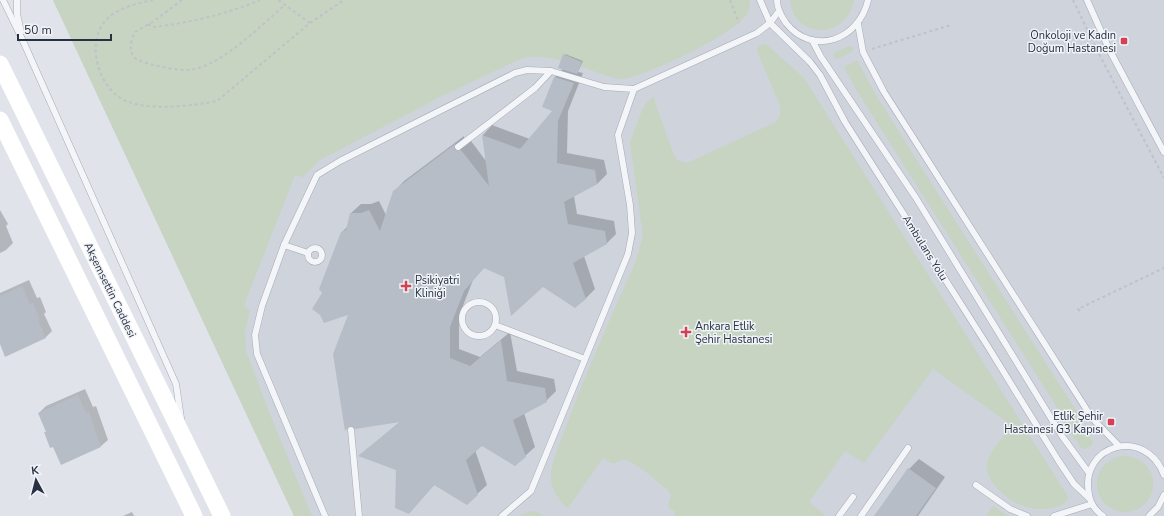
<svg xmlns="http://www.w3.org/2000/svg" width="1164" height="516" font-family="'Nunito Sans',sans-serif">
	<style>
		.built { fill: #ced3dc }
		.green { fill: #c6d4c1 }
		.shadow { fill: #0003 }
		.building { fill: #b7bdc7 }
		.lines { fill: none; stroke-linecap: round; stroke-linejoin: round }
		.lane-casing { stroke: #a5abb4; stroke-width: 7 }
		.path { stroke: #bec2c9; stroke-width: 2; stroke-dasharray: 3 3; stroke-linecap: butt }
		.lane { stroke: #f3f5f8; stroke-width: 6 }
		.secondary { stroke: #fff; stroke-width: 17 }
		.poi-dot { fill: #d44154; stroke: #f0f3f7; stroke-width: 1.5 }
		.labels { text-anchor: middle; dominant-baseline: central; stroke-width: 3; stroke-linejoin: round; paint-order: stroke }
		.poi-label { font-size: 11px; fill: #283142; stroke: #f0f3f7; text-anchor: end }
		.street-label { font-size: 11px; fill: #283142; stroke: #f0f3f7 }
	</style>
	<rect width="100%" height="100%" fill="#e0e4ea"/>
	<polygon class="built" points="53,0 1164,0 1164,516 294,516"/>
	<g class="green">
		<path d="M53,0H749C751,7 748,14 743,19C728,36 642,79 620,79C612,78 604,75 596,72C571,63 547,52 520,59L440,97L320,160L303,177L295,175L244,305L250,311L245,331L246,351L271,417L312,516H294Z"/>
		<path d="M790,0H854C846,41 794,39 790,0Z"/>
		<path d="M763,44L767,45L804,78L1067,495L1068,498C1066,503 1061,505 1056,507C1048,509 1040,510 1031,508C1014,506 983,482 987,463C990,449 1002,441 1008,429L1007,422L933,369L864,463L845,451L809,502L826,516H673L676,512L668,507L671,495L667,489C656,481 640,465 628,461C615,455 620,471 603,458L568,508C558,501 550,487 551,474C553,455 563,436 569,419C589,365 613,313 636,261L643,236L630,142L643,108L649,100L654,97L655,103L674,155L677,160L687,163L776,122L780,116V105L757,51L759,46Z"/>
		<polygon points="849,46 852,46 853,51 837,59 834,58 834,53"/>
		<polygon points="857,60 876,95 916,159 1082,420 1070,428 857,91 844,67"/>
		<polygon points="1084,425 1093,443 1092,445 1085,449 1081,448 1071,433"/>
		<circle cx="1125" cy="484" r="28"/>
		<polygon points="993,506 1008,516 986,516"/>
		<polygon points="531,511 537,512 544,516 519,516"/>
	</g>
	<g class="shadow">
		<polygon points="565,54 583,61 578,72 583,73 568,111 567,153 604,160 607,174 597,184 574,196 577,214 614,221 616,234 606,244 584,256 595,289 585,299 505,276 485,267 473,280 459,316 459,349 480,357 510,332 517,371 554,379 556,391 546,401 524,413 535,447 525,456 482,445 475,450 487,485 477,494 435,484 409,513 397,470 360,455 401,421 350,314 323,293 342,232 348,226 351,213 361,204 371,204 379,201 386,215 394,192 404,181 464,136 464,141 471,141 486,161 483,135 492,125 530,139 554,110 543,106 555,77 563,69"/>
		<polygon points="0,210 8,224 6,226 13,243 6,250 0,253"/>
		<polygon points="29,280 37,298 40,297 46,312 44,314 52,331 45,338 0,342 0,293"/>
		<polygon points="85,389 93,407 96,406 108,440 101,446 53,445 45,433 47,431 39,413 46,406"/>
		<polygon points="919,459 945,477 918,516 876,516 909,469"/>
		<polygon points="132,512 134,516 123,516"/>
	</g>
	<g class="building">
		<polygon points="563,54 582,62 577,74 558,68"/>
		<polygon points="554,77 574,83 558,121 557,163 595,170 597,184 564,202 568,224 605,231 607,244 573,263 586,299 575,308 543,287 511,316 504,277 484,268 464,291 450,327 450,358 470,366 501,340 507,381 545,388 547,402 513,420 526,457 515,466 482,446 466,460 478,495 467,505 434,485 409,514 395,508 396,470 358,456 400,422 355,429 350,426 345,431 333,354 348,315 324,323 320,315 312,309 322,293 319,289 341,232 346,230 350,213 361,213 369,210 380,231 393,191 455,144 455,150 461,150 489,186 482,135 520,149 552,111 542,107"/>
		<polygon points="22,286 30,304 33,303 40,319 38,320 46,338 5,357 0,344 0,296"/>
		<polygon points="78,395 86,413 89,412 101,447 61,465 53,447 50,448 44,432 46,432 38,413"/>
		<polygon points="908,468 936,488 916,516 874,516"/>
	</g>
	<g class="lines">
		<g class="lane-casing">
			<g id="lane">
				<polyline points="3,0 23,41 176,384 181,418"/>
				<polyline points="17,0 17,14 21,32"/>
				<polyline points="760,0 770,23 810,62 820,75 845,122 987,345 1058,460 1074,484 1089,498"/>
				<path d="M777,0C777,9 781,16 786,23C813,57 859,40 868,0"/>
				<polyline points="1087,0 1109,49 1164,152"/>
				<polyline points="858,24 863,52 884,92 1092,418 1119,446"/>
				<polyline points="812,40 821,57 916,198 1062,436 1089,473"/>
				<polyline points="458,147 535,88 551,71"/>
				<polyline points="284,245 308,253"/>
				<circle cx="315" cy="255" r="7"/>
				<circle cx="479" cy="319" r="17"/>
				<polyline points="495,325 585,359"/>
				<polyline points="351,430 359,516"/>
				<polyline points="976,485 1010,509 1027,516"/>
				<polyline points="325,516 257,354 255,335 262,306 284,245 317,175 340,161 515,73 527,70 551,71 604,87 634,89 757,33 770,23 779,11"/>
				<polyline points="502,516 531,491 628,254 632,233 630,205 618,135 634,89"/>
				<polyline points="839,516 853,497"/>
				<polyline points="861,516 908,448"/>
				<polyline points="1054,516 1092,504"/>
				<path d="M1103,516C1096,511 1090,503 1089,494C1079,444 1146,426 1164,475"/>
				<polyline points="1149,516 1158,507 1164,495"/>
			</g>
		</g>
		<g class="path">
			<path d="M153,0C138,3 117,8 106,20C85,42 98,89 126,101C150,111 192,106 217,101L310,23L278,0"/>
			<path d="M182,0L154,21L135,32C130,42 127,56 140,61C153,65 172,70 186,70C218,70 261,25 285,5"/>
			<polyline points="730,0 739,23"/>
			<polyline points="1073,0 1099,54 1164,178"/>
			<polyline points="310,23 344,0"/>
			<path d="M148,24L153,27C189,23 227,14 260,0"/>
			<polyline points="872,49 951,25"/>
			<polyline points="1080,311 1078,309 1164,268"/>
		</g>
		<use href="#lane" class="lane"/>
		<g class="secondary">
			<polyline points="0,64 222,516"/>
			<polyline points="0,120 194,516"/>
		</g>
	</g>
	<g class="poi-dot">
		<rect x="1120" y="37" width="8" height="8" rx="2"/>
		<path d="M404 280h4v4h4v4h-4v4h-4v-4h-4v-4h4z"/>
		<path d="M684 326h4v4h4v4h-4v4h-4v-4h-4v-4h4z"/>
		<rect x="1107" y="418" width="8" height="8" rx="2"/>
	</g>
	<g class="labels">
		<g class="poi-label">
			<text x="1116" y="35">Onkoloji ve Kadın<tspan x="1116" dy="13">Doğum Hastanesi</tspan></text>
			<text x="415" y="280" text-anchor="start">Psikiyatri<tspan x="415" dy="13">Kliniği</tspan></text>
			<text x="695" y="326" text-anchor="start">Ankara Etlik<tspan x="695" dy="13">Şehir Hastanesi</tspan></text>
			<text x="1103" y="416">Etlik Şehir<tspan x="1103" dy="13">Hastanesi G3 Kapısı</tspan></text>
		</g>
		<g class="street-label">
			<text transform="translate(925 248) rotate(58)">Ambulans Yolu</text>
			<text transform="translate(110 290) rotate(64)">Akşemsettin Caddesi</text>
		</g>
	</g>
	<g transform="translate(36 480) rotate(353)" stroke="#f0f3f7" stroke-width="3" paint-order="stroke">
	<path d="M0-3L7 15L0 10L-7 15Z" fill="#283142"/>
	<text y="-6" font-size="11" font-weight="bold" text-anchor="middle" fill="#283142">K</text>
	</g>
	<path d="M18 34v6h93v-6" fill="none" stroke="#283142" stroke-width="2"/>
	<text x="24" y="34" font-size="12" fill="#283142" stroke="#f0f3f7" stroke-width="3" paint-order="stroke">50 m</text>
</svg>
